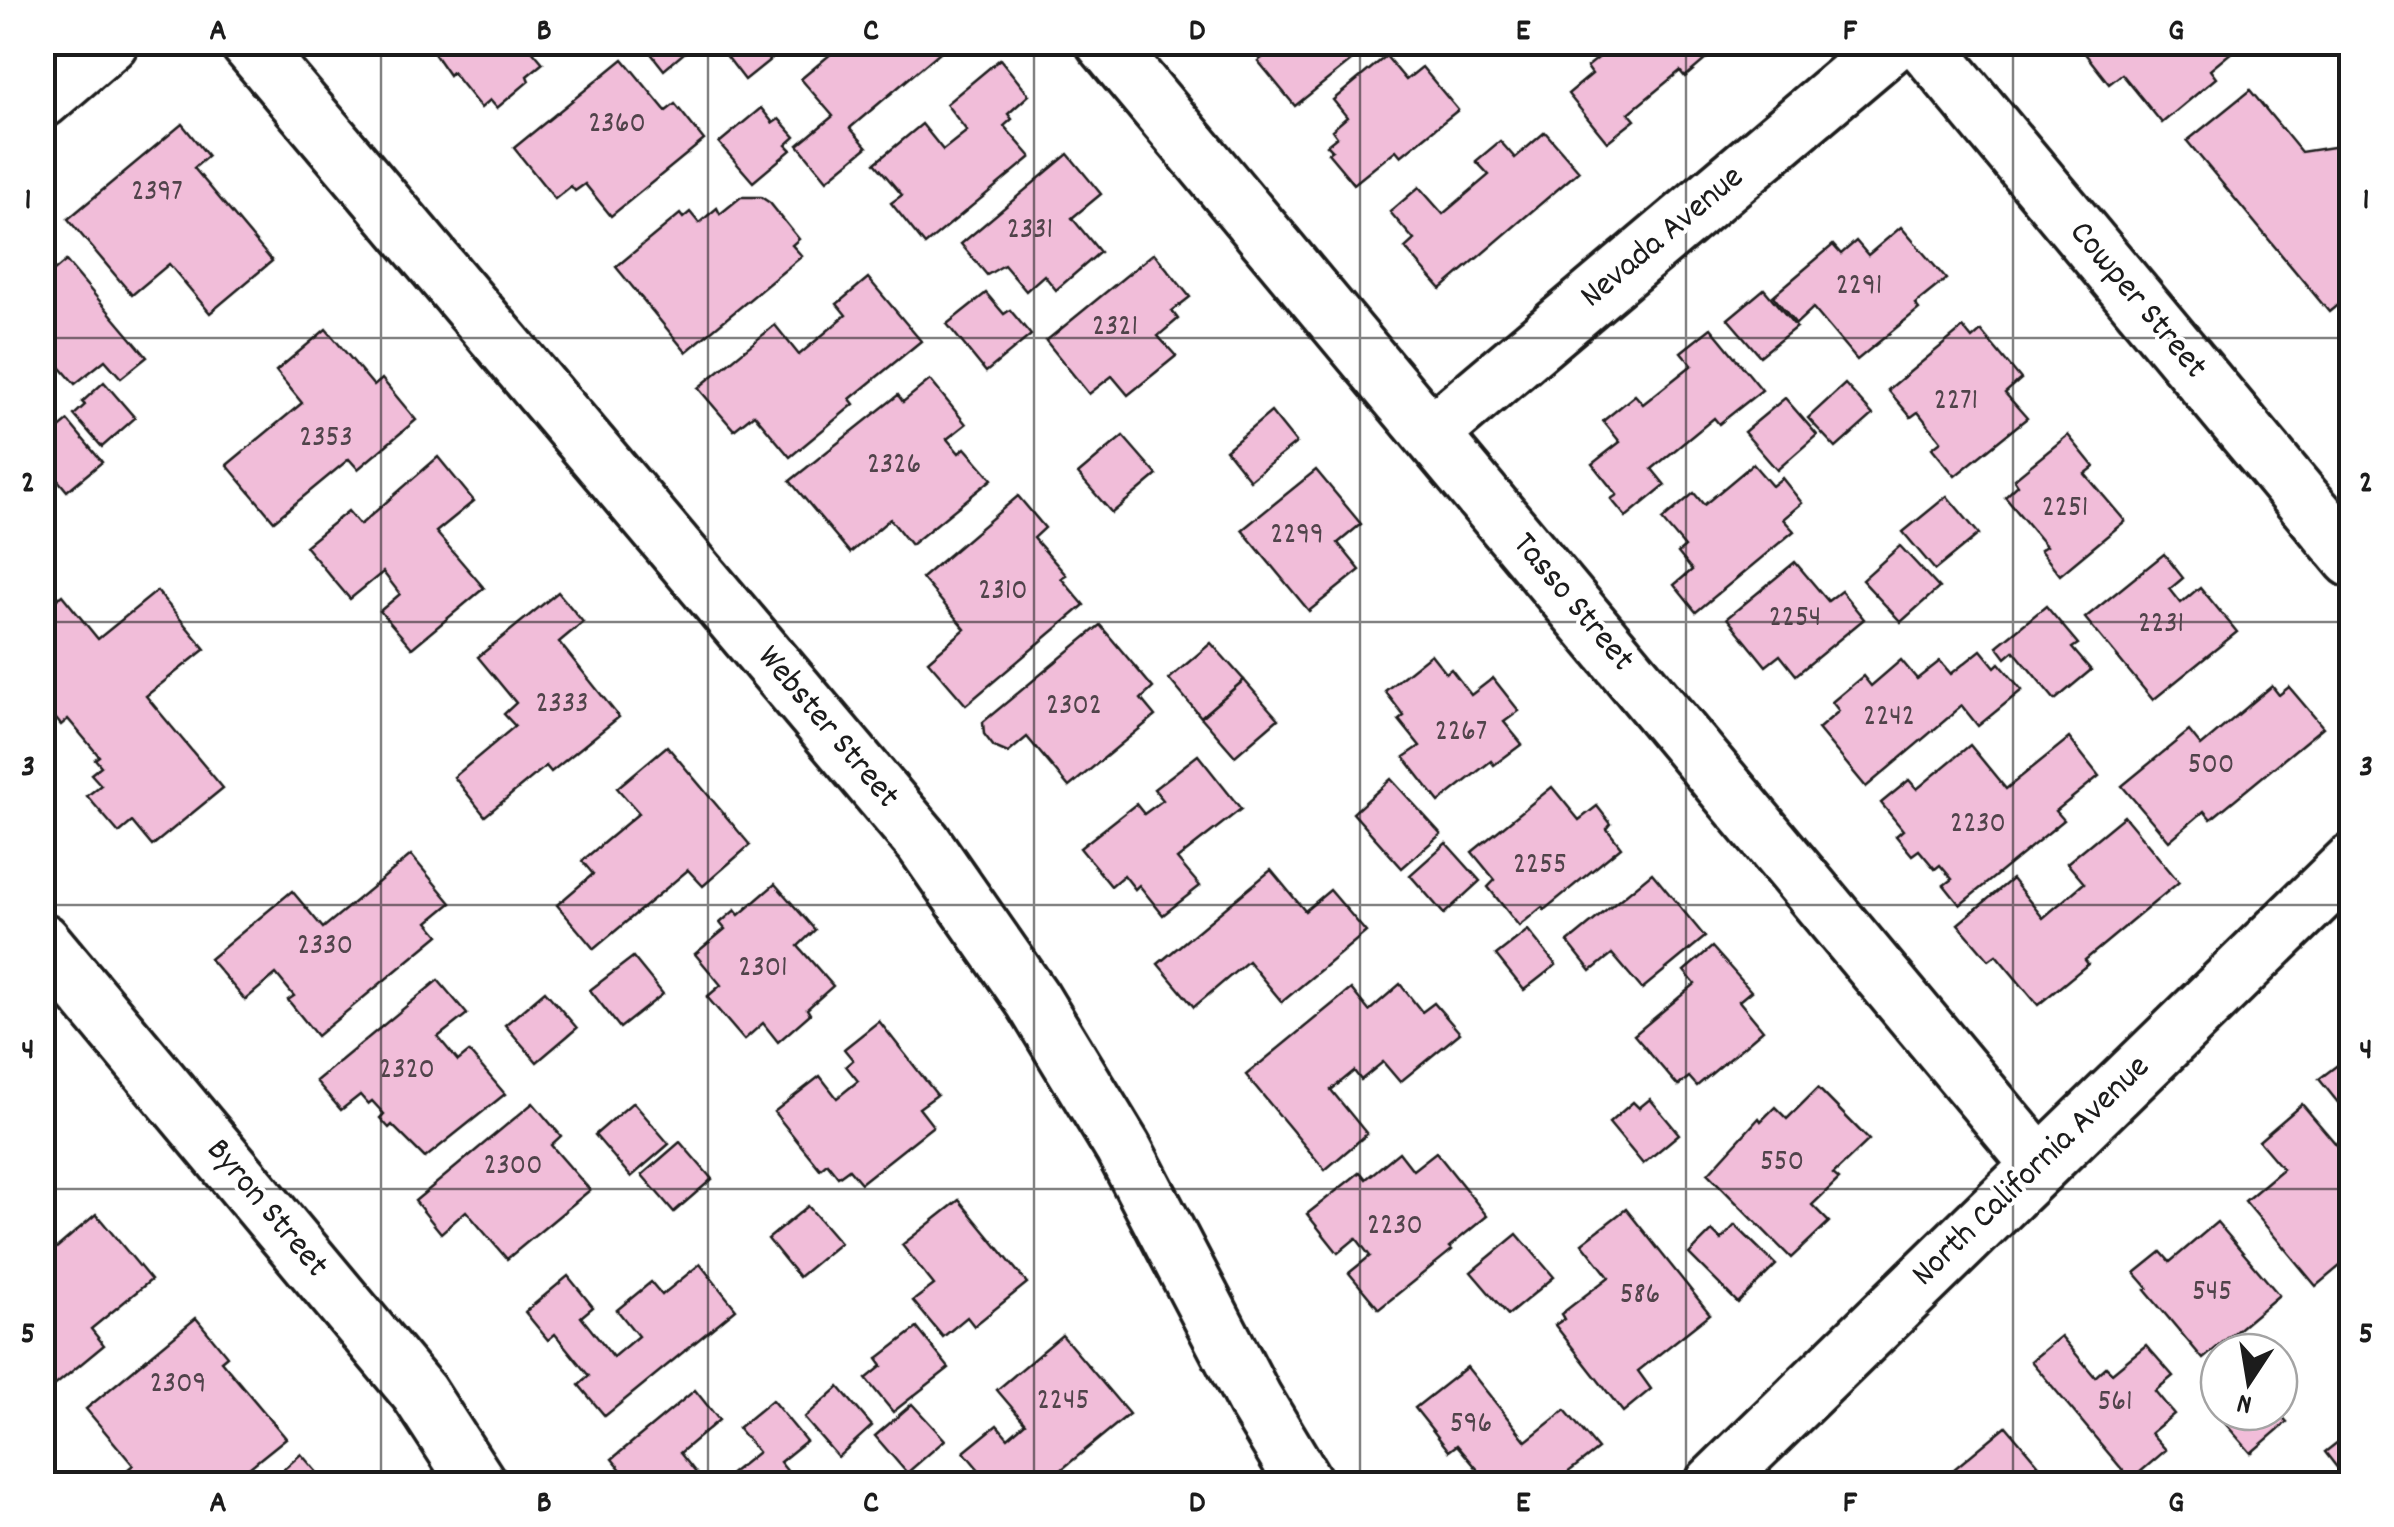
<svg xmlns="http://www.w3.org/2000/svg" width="2394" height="1527" font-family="Dekko,sans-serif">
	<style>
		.building { fill: #f1bdd9; stroke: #1c1c1c; stroke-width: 2.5 }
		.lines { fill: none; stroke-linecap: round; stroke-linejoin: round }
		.minor-casing { stroke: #1c1c1c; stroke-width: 62 }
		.minor { stroke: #fff; stroke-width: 55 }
		.grid { fill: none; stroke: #1c1c1c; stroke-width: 2.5; stroke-opacity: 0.55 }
		.labels { text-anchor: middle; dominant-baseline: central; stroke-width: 8; stroke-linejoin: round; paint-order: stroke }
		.number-label { font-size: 30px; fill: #51444b }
		.street-label { font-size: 35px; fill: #1c1c1c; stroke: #fff }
		.neatline { fill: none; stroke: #1c1c1c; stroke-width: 4 }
		.grid-label { font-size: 32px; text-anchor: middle; font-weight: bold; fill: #1c1c1c }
	</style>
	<rect width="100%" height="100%" fill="#fff"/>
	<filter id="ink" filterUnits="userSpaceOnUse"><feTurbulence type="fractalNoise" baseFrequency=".01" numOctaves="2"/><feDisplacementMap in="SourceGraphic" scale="20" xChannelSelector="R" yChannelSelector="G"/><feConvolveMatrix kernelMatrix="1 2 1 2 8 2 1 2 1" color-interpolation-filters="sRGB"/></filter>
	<g filter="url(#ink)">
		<g class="building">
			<polygon points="426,42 533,42 537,47 532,50 543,63 527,76 529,81 497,108 490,100 481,108 452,72 449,75"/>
			<polygon points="642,42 697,42 664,70"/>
			<polygon points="716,42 782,42 786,47 745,80"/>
			<polygon points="845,42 952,42 850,128 867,147 827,180 798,145 833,116 801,79"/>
			<polygon points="1250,42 1369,42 1371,45 1295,106 1258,61 1262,58"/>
			<polygon points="1618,42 1726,42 1685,77 1680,71 1629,113 1635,120 1607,142 1568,94 1592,74 1587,67"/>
			<polygon points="2076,42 2244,42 2210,70 2216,78 2162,123 2122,74 2109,84"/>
			<polygon points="1386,56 1406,80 1422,67 1458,110 1401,156 1396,150 1354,184 1328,153 1332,150 1327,145 1337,137 1332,130 1347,117 1333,100"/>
			<polygon points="623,59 666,111 675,104 704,140 611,216 585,184 575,191 571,186 555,199 514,148"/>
			<polygon points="1000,59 1029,95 1008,114 1012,119 1004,126 1031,157 925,245 891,203 902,195 875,163 922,124 943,150 967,131 946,104"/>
			<polygon points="2250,90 2301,152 2352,144 2352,293 2329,312 2187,141"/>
			<polygon points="761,108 773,123 779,119 795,137 786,145 791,150 753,182 719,143"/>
			<polygon points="182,124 208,156 194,168 272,261 210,313 169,264 132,295 68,219"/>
			<polygon points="1545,132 1579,171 1441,289 1405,248 1414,240 1390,212 1419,187 1443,214 1489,175 1476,161 1500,141 1515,158"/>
			<polygon points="1068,154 1101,194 1072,218 1100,252 1056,290 1044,275 1026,291 1004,265 987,275 961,244"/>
			<polygon points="741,197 761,197 770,203 799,239 792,245 802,256 686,352 616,267 680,214 683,218 690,212 699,223 717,208 720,214"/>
			<polygon points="1901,227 1946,279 1915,304 1919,309 1857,360 1813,308 1796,324 1773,296 1833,245 1841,254 1856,241 1868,255"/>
			<polygon points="1154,253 1190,297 1172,311 1178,319 1158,336 1176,356 1128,395 1112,376 1089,394 1046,341"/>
			<polygon points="66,261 147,357 121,378 105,360 75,384 42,346 42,281"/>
			<polygon points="868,278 921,341 850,399 854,404 790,457 754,414 734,430 698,388 775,325 799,355 846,315 837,304"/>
			<polygon points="1764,289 1796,327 1760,356 1728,319"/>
			<polygon points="986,293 1004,314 1010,310 1031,335 986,372 947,324"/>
			<polygon points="1711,328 1762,390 1719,424 1714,418 1652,469 1665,485 1626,517 1611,499 1617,495 1592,464 1620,442 1603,421 1635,395 1643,404 1692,365 1681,352"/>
			<polygon points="1963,328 1972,339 1981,331 2021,379 2005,393 2027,418 1955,476 1932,448 1941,441 1918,412 1911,417 1888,390"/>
			<polygon points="326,329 374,386 382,379 416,420 358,469 349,459 274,521 227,465 302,403 276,371"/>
			<polygon points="930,380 966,424 947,439 959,453 965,448 992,479 911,545 890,519 850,553 790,481 898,395 903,402"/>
			<polygon points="104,382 135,418 102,447 74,415 85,405 82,402"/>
			<polygon points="1845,384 1873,415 1836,448 1808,418"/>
			<polygon points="1785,398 1817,435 1777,470 1744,432"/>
			<polygon points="1271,412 1296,443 1250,480 1226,450"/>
			<polygon points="68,421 102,462 67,491 42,461 42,442"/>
			<polygon points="2068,435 2094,467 2085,474 2125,521 2060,575 2040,550 2046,546 2005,497 2018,485 2014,479"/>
			<polygon points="1123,436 1157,475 1112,513 1078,474"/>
			<polygon points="438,457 474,501 436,532 484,588 412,648 380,611 400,594 383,572 350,599 305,546 348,511 360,525"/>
			<polygon points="1753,464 1772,486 1782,478 1802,503 1783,519 1794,531 1696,612 1674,585 1692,570 1678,553 1685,547 1662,520 1694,493 1704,505"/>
			<polygon points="1316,470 1361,524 1338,543 1360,570 1309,611 1242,530"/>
			<polygon points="1018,496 1045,528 1034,538 1066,575 1061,578 1084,605 966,705 928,661 965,629 922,578"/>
			<polygon points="1947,496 1979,534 1935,570 1903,532"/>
			<polygon points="1900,546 1939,588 1901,622 1862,580"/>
			<polygon points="2164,554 2183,578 2170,589 2181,603 2200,587 2237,632 2153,700 2085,618"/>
			<polygon points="1795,562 1828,601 1841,591 1864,619 1796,675 1780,655 1766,666 1727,618"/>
			<polygon points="157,591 205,649 146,696 223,788 152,846 132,822 119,833 87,796 101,785 91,774 101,766 95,759 99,756 68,719 61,725 42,702 42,611 62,595 98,639"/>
			<polygon points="558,592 583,622 559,642 619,717 551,772 546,766 485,816 454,777 515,726 504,714 516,703 478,657"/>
			<polygon points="2046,606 2078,644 2072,648 2091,670 2055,700 2014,651 2006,658 1997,646"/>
			<polygon points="1100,625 1153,688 1141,699 1155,716 1069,787 1027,737 1008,753 994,747 984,734 983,722"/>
			<polygon points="1211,643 1244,680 1201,717 1169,679"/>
			<polygon points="1981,650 1995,667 1999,663 2022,690 1978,726 1962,706 1866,787 1818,729 1839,711 1832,702 1863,676 1871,686 1901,660 1917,679 1940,661 1951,674"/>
			<polygon points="1431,654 1446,673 1451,669 1471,695 1493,678 1519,711 1504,722 1522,744 1494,765 1491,761 1439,802 1404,757 1420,746 1399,720 1404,716 1385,691"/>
			<polygon points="1244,680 1278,719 1235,756 1201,717"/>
			<polygon points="2272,686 2279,695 2289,687 2323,727 2211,819 2204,811 2169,841 2122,786 2189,731 2201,746"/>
			<polygon points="2069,738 2099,776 2056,811 2064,820 1960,905 1944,885 1952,879 1940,865 1935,869 1919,850 1912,855 1896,836 1903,830 1881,803 1909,780 1917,789 1970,745 2006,789"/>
			<polygon points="667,746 750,845 703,886 688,870 594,949 557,905 593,874 582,861 639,813 617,788"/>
			<polygon points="1198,755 1241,809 1177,859 1200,886 1163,915 1139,885 1135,889 1124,875 1111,886 1080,848 1136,804 1144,814 1163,800 1154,789"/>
			<polygon points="1391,779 1441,834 1402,868 1353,813"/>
			<polygon points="1552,787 1579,820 1597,806 1611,824 1607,829 1621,847 1544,910 1542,907 1519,926 1488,887 1495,880 1472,852"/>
			<polygon points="2124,816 2179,882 2085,960 2088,964 2038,1005 1996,955 1989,960 1958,924 2012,879 2043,918 2084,883 2067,863"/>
			<polygon points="1446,843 1480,881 1444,914 1410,875"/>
			<polygon points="411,855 451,903 428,922 439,935 317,1036 288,1000 294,996 276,974 245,1000 210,959 292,891 323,928"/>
			<polygon points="1271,870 1305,911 1330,890 1366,932 1282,1002 1248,961 1194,1007 1158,964"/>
			<polygon points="1652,873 1705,937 1642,989 1612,954 1591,971 1568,942"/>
			<polygon points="775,884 815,930 798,946 833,986 807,1009 810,1014 778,1042 763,1023 744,1040 707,997 721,985 695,954 725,929 720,923 735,910 739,915"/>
			<polygon points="1528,930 1556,965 1524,990 1496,955"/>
			<polygon points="1712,947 1751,991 1739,1001 1763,1030 1697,1086 1689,1077 1678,1086 1634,1035 1695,984 1684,971"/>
			<polygon points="633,957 663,994 620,1028 590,990"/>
			<polygon points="438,980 467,1014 438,1037 458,1061 469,1052 505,1094 425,1158 392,1125 389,1128 380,1118 384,1114 372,1101 368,1104 360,1095 341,1110 316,1081"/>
			<polygon points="1400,984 1422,1012 1434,1003 1460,1033 1400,1082 1383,1062 1361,1080 1354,1071 1331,1090 1367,1134 1325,1170 1246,1075 1351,989 1369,1011"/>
			<polygon points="545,991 577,1028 537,1062 505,1025"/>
			<polygon points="879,1021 937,1095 919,1108 933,1126 861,1183 849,1169 838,1177 827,1163 820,1169 774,1112 820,1076 837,1098 858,1081 846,1066 853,1060 844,1049"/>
			<polygon points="2352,1054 2352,1120 2319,1079"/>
			<polygon points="1818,1088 1869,1140 1833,1174 1839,1179 1812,1205 1829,1222 1791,1258 1708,1174 1759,1118 1761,1121 1775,1107 1787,1119"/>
			<polygon points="1650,1099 1679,1134 1643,1164 1609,1123 1633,1102 1639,1108"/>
			<polygon points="633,1102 669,1144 631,1177 595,1135"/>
			<polygon points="533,1103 561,1136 551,1145 590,1190 507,1259 466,1211 441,1233 415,1201"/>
			<polygon points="2302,1104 2352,1163 2352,1256 2316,1286 2245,1201 2283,1169 2259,1141"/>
			<polygon points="680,1142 712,1179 674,1212 642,1175"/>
			<polygon points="1399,1152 1413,1170 1436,1152 1487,1216 1449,1247 1452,1250 1379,1309 1349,1273 1370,1256 1356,1238 1338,1253 1307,1214 1360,1172 1366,1179"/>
			<polygon points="959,1200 1027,1283 974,1326 967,1317 943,1337 913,1301 934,1285 902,1245"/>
			<polygon points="808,1206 840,1243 799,1277 768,1239"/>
			<polygon points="1626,1209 1710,1314 1638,1371 1651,1389 1623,1412 1555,1325 1564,1319 1561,1314 1609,1277 1582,1243"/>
			<polygon points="96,1214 151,1280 91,1329 104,1345 47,1392 42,1386 42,1238 53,1251"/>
			<polygon points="2217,1222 2279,1295 2203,1359 2145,1290 2148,1288 2135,1273 2161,1252 2170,1262"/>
			<polygon points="1735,1225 1776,1265 1738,1303 1689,1254 1712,1231 1721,1240"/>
			<polygon points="1517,1234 1554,1277 1508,1315 1471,1272"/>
			<polygon points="700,1264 736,1309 605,1416 579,1385 589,1376 555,1334 548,1340 525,1312 568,1276 593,1307 581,1317 613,1357 638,1336 617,1310 651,1282 662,1295"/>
			<polygon points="196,1318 227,1356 221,1361 286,1438 229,1484 110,1484 133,1465 86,1409"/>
			<polygon points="917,1328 949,1368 893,1412 866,1379 882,1366 877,1359"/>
			<polygon points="1062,1335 1129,1414 1044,1484 991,1484 964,1452 997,1425 1008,1438 1025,1423 997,1390"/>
			<polygon points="2061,1336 2095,1377 2106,1367 2112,1373 2146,1345 2173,1376 2155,1391 2174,1414 2151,1433 2166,1450 2131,1480 2031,1361"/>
			<polygon points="1467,1367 1526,1441 1565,1410 1598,1449 1553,1484 1490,1484 1457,1445 1449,1451 1415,1408"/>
			<polygon points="839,1387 872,1426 838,1457 804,1418"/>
			<polygon points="695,1390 719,1420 680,1453 705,1484 633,1484 612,1459"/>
			<polygon points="772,1400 806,1441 780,1462 792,1477 782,1484 718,1484 758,1452 738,1428"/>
			<polygon points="912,1404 945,1440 907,1473 875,1436"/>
			<polygon points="2219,1410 2278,1412 2287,1422 2251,1453 2216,1413"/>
			<polygon points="2006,1426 2055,1484 1936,1484"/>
			<polygon points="2352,1431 2352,1484 2328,1484 2342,1474 2325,1452"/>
			<polygon points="301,1454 327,1484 267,1484"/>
		</g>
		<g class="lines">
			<g class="minor-casing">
				<g id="minor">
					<polyline points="248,42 923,842 1033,1000 1123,1148 1254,1399 1305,1484"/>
					<polyline points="1104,42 2039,1164"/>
					<polyline points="1922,42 2352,559"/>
					<polyline points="42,100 110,42"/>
					<polyline points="1431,434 1894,42"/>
					<polyline points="42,941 419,1393 478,1484"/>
					<polyline points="1713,1484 2352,862"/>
				</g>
			</g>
			<use href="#minor" class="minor"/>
		</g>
	</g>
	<path class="grid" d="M381,42V1484M708,42V1484M1034,42V1484M1360,42V1484M1686,42V1484M2013,42V1484M42,338H2352M42,622H2352M42,905H2352M42,1189H2352"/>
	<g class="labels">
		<g class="number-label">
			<text x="617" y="125">2360</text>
			<text x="157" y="193">2397</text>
			<text x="1030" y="231">2331</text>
			<text x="1859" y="287">2291</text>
			<text x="1115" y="328">2321</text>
			<text x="1956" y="402">2271</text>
			<text x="326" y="439">2353</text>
			<text x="894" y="466">2326</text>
			<text x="2065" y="509">2251</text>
			<text x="1297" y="536">2299</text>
			<text x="1003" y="592">2310</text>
			<text x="1795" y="619">2254</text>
			<text x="2161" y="625">2231</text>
			<text x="562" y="705">2333</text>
			<text x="1074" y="707">2302</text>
			<text x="1889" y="718">2242</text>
			<text x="1461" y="733">2267</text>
			<text x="2211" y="766">500</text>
			<text x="1978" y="825">2230</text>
			<text x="1540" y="866">2255</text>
			<text x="325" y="947">2330</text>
			<text x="763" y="969">2301</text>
			<text x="407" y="1071">2320</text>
			<text x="1782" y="1163">550</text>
			<text x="513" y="1167">2300</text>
			<text x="1395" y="1227">2230</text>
			<text x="2212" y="1293">545</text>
			<text x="1640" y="1296">586</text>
			<text x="178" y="1385">2309</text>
			<text x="1063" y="1402">2245</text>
			<text x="2115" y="1403">561</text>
			<text x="1471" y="1425">596</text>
		</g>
		<g class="street-label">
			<text transform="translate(1663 238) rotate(-40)">Nevada Avenue</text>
			<text transform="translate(2137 301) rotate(50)">Cowper Street</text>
			<text transform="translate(1572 603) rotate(50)">Tasso Street</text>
			<text transform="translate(827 728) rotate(50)">Webster Street</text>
			<text transform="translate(2032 1172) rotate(-44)">North California Avenue</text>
			<text transform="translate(266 1209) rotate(50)">Byron Street</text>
		</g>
	</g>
	<rect width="2394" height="1527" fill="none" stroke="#fff" stroke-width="110"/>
	<g transform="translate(2249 1382) rotate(192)"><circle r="48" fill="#ffffff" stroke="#a4a4a4" stroke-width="2.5"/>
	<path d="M0-8L18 38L0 25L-18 38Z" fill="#1c1c1c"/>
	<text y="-15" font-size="28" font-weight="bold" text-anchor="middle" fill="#1c1c1c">N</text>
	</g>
	<rect x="55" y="55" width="2284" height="1417" class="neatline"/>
	<g class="grid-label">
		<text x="218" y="39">A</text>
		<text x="544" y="39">B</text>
		<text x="871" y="39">C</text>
		<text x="1197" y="39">D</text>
		<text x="1523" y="39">E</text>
		<text x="1850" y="39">F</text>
		<text x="2176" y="39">G</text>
		<text x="28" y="208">1</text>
		<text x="2366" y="208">1</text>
		<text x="28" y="491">2</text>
		<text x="2366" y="491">2</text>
		<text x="28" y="775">3</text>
		<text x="2366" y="775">3</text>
		<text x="28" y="1058">4</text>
		<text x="2366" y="1058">4</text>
		<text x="28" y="1342">5</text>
		<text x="2366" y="1342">5</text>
		<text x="218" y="1511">A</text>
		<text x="544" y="1511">B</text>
		<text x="871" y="1511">C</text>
		<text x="1197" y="1511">D</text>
		<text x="1523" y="1511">E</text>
		<text x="1850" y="1511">F</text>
		<text x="2176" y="1511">G</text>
	</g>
</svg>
